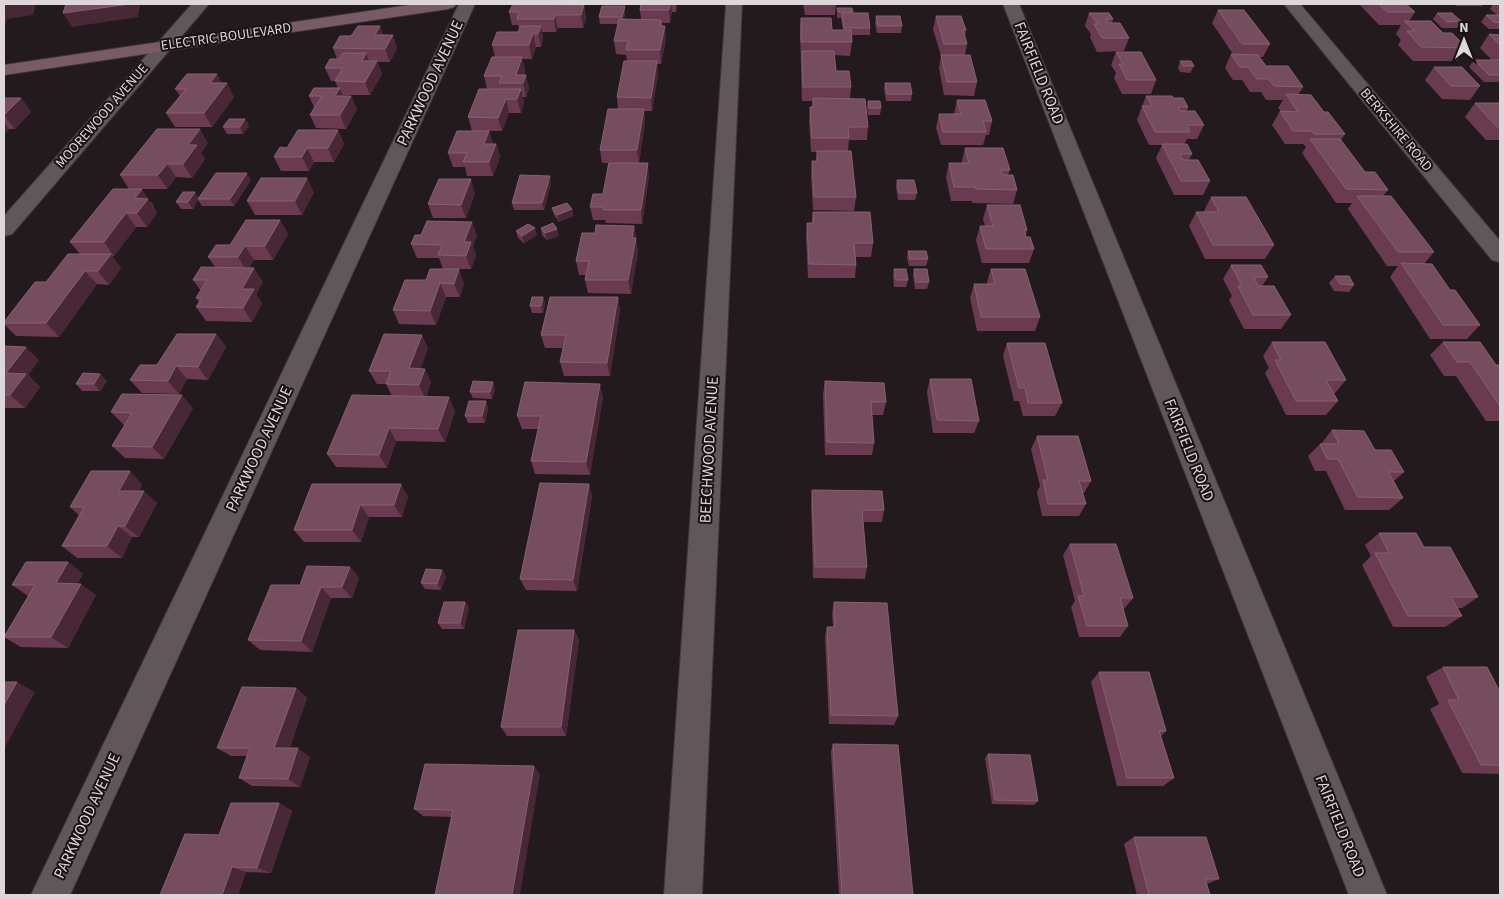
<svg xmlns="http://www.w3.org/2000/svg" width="1504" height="899" font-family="'Source Sans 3',sans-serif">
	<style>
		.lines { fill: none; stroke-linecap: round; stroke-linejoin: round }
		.street-casing { stroke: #3e373a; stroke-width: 2 }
		.secondary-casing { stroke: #3e373a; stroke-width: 2 }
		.street { fill: #61565a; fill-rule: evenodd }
		.secondary { fill: #795b68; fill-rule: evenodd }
		.wall { fill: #6a3b50 }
		.shaded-wall { fill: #482736 }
		.building { fill: #764c5f; stroke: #866172 }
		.labels { text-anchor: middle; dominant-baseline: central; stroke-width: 4; stroke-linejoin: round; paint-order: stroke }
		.far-street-label { font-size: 14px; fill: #ded7da; stroke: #1a1114 }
		.street-label { font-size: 16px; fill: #ded7da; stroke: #1a1114 }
	</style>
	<rect width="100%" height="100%" fill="#231a1e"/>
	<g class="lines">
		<g class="street-casing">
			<g id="street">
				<polygon points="192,4 209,4 12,234 4,236 4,216"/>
				<polygon points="459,4 475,4 70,895 31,895"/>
				<polygon points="726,4 742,4 702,895 664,895"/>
				<polygon points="1003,4 1019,4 1387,895 1349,895"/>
				<polygon points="1284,4 1300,4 1500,241 1500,262 1492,260"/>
			</g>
		</g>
		<g class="secondary-casing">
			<polygon id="secondary" points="416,4 456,4 454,7 448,9 4,75 4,65"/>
		</g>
		<use href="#street" class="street"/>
		<use href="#secondary" class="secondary"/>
	</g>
	<g class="wall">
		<polygon points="641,4 677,4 676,12 672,12 670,23 662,23 666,40 661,64 657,64 658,74 652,111 644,111 645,122 639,163 649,176 642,224 606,223 605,220 593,220 590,207 603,194 608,163 602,163 600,150 618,109 617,97 627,61 626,55 616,54 614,41 618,24 600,24 599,17 625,13 624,19 641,19 640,10"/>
		<polygon points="803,4 836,4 835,15 805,15"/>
		<polygon points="1359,4 1406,4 1415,12 1409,21 1443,33 1467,48 1457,61 1413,61 1398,45 1401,40 1396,34 1401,25 1379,25"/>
		<polygon points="1454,4 1484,4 1482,6 1457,6"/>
		<polygon points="1493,4 1500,4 1500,29 1489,29 1481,22 1486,15 1497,15 1490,9"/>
		<polygon points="584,5 586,18 583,28 558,28 556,32 542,32 543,39 541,47 536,47 532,59 522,59 525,70 524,75 529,88 526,97 523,97 524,103 521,113 509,113 502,131 472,131 468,117 487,89 484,76 495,57 492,45 518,32 519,30 518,25 512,25 509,12"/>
		<polygon points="837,8 852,8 852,13 870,28 870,35 851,35 852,42 850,56 834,55 836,71 851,87 850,99 868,127 867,140 849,140 848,151 856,197 854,211 813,210 811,175 812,161 816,161 817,152 811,152 809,121 810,107 812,107 813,101 802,101 800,31 801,18 832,30 843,30 841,18 837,18"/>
		<polygon points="1218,10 1270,44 1263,57 1260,57 1266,66 1303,87 1298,95 1324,112 1345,134 1341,140 1365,172 1388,190 1383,196 1434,252 1424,264 1450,290 1480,325 1467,339 1430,339 1390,277 1398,266 1387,266 1348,209 1352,203 1336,203 1302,153 1306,147 1303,144 1285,144 1272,125 1280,111 1281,111 1278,108 1283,100 1266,100 1261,92 1250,92 1242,80 1233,80 1225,68 1231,54 1233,54 1212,23"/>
		<polygon points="1089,13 1113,19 1112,23 1129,38 1124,51 1097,52 1090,37 1091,34 1085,26"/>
		<polygon points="1437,13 1461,21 1457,28 1442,28 1433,19"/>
		<polygon points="876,16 902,26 901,33 877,33 875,23"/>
		<polygon points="936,16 966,30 965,37 967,44 965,55 977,82 974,96 944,95 939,68 941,56 933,29"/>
		<polygon points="1489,34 1500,35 1500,82 1484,82 1469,67 1474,60 1492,60 1480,48"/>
		<polygon points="383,35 397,48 390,62 377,62 382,74 370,95 343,95 343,96 351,96 357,109 346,129 316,128 310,115 314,107 309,96 338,88 335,81 331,81 325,68 337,59 333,48"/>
		<polygon points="1116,52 1156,80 1151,94 1122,94 1114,78 1116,73 1111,65"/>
		<polygon points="1180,61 1194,66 1190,73 1180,72 1178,68"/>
		<polygon points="1434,67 1480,86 1470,100 1442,99 1425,80"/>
		<polygon points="217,74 221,83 234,97 212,127 175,127 166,113 180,96 175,89"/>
		<polygon points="885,83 912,94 911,101 886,101 884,89"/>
		<polygon points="1146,96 1173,98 1188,107 1187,111 1204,125 1197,139 1187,139 1184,144 1192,154 1189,160 1210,181 1203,195 1174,195 1156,158 1162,145 1149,145 1137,120"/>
		<polygon points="4,98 21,98 31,112 15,129 9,129 4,134"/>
		<polygon points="957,100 992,121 989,135 986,135 983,145 941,145 936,128 939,114 954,114"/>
		<polygon points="868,101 881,108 880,115 868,115 867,108"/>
		<polygon points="1475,103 1500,103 1500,140 1486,140 1465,117"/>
		<polygon points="245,119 249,126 243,134 227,134 223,127"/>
		<polygon points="338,130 344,144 334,162 314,162 309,171 281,171 274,157 287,148"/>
		<polygon points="489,131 493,144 496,144 500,157 493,176 467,176 465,167 453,167 448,153"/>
		<polygon points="208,143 201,153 205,159 192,178 176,177 167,189 129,189 120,175"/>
		<polygon points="965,148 1010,170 1008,175 1017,190 1013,204 972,203 972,201 951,201 946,177 949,163 963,163 962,161"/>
		<polygon points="251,180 234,206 202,206 198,200 193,209 181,209 176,202 198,197"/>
		<polygon points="897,180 917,193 915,200 898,200 896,187"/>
		<polygon points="551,183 544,210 514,210 512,203"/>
		<polygon points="113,189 152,203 157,213 147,227 136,227 114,256 112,256 121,268 109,285 97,284 59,337 16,336 4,324 4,322 46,282 80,254 70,242"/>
		<polygon points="314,192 302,215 255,215 247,201"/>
		<polygon points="475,193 466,218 433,218 428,204"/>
		<polygon points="1211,197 1274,245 1265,259 1205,259 1189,226 1196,212 1204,212 1204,211"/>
		<polygon points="987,205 1027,230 1026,235 1026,237 1034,249 1029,263 982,263 976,240 980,226 985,226 983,219"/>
		<polygon points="552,208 572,209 573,216 559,222 554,215"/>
		<polygon points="813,212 873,243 871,257 856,257 856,265 855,278 808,278 806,237 807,223 812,223"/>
		<polygon points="280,220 288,234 273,260 254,260 249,268 263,282 256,294 262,303 252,322 206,321 196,307 199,302 196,298 201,291 193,280 215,267 208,257"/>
		<polygon points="634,226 638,251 631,294 588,293 585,280 586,275 579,275 576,261 595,233"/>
		<polygon points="541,228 559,236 547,240 542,235"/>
		<polygon points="516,231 537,235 524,243 518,238"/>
		<polygon points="477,235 473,246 476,255 471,269 443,269 439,258 417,258 411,244"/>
		<polygon points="908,251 928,259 926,266 909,266 907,258"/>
		<polygon points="1231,265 1268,277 1262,286 1291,315 1281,329 1244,329 1229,300 1232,296 1223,279"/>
		<polygon points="894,269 908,280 906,287 894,287 893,276"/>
		<polygon points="914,269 929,282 927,289 915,289 913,276"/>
		<polygon points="991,269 1040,317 1035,331 977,331 970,298 974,284 988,284 987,282"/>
		<polygon points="1335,276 1354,285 1349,292 1334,291 1329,283"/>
		<polygon points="405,280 464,283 460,297 446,297 436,325 399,324 393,310"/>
		<polygon points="543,297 545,304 543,313 532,313 530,306"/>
		<polygon points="618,297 620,311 610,376 564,376 560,362 563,348 545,348 541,335"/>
		<polygon points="216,334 226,347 208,380 187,379 179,394 142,393 130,380"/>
		<polygon points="1272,342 1346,380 1335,393 1333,393 1338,401 1326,415 1286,415 1265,373 1269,368 1263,356"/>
		<polygon points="1443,342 1496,365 1500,365 1500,421 1486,421 1456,376 1444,376 1430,355"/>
		<polygon points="1007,343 1062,403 1055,416 1023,416 1019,401 1014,401 1003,356"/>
		<polygon points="4,346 39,360 28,375 40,387 25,408 4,408"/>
		<polygon points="428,348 420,369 431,382 426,397 455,411 445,442 396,441 387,468 336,467 327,454 392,396 386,384 377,384 369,371"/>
		<polygon points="930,379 979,421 974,433 933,433 927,392"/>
		<polygon points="107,381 100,391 82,391 76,384"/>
		<polygon points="825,381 886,402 883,415 872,415 874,443 872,455 825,455 823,395"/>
		<polygon points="495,389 492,399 473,398 470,392"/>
		<polygon points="603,397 590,475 535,474 531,461 538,429 522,429 517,416"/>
		<polygon points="486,401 488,408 485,423 468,423 465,416"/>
		<polygon points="193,408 164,459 125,458 112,446 125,425 124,425 111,412"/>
		<polygon points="1332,430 1375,450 1404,472 1394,481 1403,498 1389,510 1345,510 1326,471 1315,471 1308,456 1320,444 1321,444"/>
		<polygon points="1037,436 1091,481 1084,493 1082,493 1086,504 1079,516 1042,516 1037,492 1040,486 1031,449"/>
		<polygon points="142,484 139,491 157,503 139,537 132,537 122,558 77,558 62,546 80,516 70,507"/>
		<polygon points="312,484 408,496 402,517 369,517 361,542 304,542 294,530"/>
		<polygon points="589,484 592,496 577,591 526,590 520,579"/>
		<polygon points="812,490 884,510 882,522 863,522 867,567 865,579 813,578 811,503"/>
		<polygon points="1379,533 1424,547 1478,597 1462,608 1457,608 1462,616 1445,627 1393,627 1362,565 1371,556 1365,545"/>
		<polygon points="1070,544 1133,598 1124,609 1123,609 1128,626 1120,637 1079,637 1071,607 1075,601 1063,555"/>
		<polygon points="68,562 83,574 77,584 96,595 68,648 21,647 4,637 28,596 12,585"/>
		<polygon points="350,567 359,578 352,598 331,598 312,652 260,650 248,640 300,585"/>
		<polygon points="446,576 441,590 425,589 421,583"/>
		<polygon points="465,602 469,607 464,629 442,629 438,623"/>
		<polygon points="834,602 898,716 894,725 829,724 825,637 827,627 833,627 832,613"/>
		<polygon points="574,630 579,640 566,736 507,736 501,727"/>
		<polygon points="1443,667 1500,692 1500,774 1462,773 1430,709 1439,704 1426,677"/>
		<polygon points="1099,672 1166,731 1161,736 1174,778 1163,786 1117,786 1091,682"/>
		<polygon points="296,688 307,698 289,748 310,757 300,787 252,786 239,778 247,756 231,756 217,748"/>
		<polygon points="833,744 913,895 839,895 831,752"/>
		<polygon points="988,754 1038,801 1034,805 992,804 985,758"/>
		<polygon points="540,774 452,817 423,816 414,809"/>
		<polygon points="279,803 292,811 271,873 246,872 238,895 219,835"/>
		<polygon points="1134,837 1219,879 1207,884 1210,895 1137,895 1124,844"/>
	</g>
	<g class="shaded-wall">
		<polygon points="14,4 36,4 33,15 7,19 4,28 4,5"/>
		<polygon points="130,4 140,4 138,17 72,27 63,13"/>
		<polygon points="670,4 671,4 672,12 670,23 669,10"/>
		<polygon points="676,4 677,4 676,12"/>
		<polygon points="584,5 586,18 583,28 581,15"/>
		<polygon points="625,6 625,13 623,24 622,17"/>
		<polygon points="555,15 558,28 556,32 554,19"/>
		<polygon points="380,26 385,39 375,35"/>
		<polygon points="541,26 543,39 541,47 538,34"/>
		<polygon points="665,26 666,40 661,64 660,50"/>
		<polygon points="533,33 536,47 532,59 529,45"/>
		<polygon points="393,35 397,48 390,62 385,49"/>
		<polygon points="366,53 371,67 362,61"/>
		<polygon points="522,57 525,70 521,83 516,75"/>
		<polygon points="377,61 382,74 370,95 365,82"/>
		<polygon points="657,61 658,74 652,111 651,98"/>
		<polygon points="217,74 224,87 227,83 234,97 212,127 204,113 210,83"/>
		<polygon points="526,75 529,88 526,97 523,83"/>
		<polygon points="340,88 345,102 335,96"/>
		<polygon points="521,89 524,103 521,113 517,99"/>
		<polygon points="351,96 357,109 346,129 340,115"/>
		<polygon points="21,98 31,112 15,129 4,115"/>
		<polygon points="506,99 509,113 502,131 498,118"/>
		<polygon points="644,109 645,122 639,164 637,150"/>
		<polygon points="245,119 249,126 243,134 240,127"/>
		<polygon points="4,122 9,129 4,134"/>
		<polygon points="200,129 208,143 201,153 205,159 192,178 183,164 188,145"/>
		<polygon points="338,130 344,144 334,162 328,148"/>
		<polygon points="489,131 493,145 484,144"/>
		<polygon points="496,144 500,157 493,176 489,162"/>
		<polygon points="307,148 314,162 309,171 302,157"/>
		<polygon points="648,163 649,176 642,224 641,210"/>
		<polygon points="167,164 176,177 167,189 158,175"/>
		<polygon points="247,173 251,180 234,206 230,199"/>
		<polygon points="550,176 551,183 544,210 542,203"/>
		<polygon points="307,178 314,192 302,215 295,201"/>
		<polygon points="471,179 475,193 466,218 461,205"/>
		<polygon points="142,189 157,213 147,227 137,213 135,198"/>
		<polygon points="195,192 199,199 198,199 198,200 193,209 188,202"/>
		<polygon points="572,209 573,216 559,222 557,215"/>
		<polygon points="126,213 136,227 114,256 104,242"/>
		<polygon points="280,220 288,234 273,260 265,246"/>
		<polygon points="472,222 477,235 473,246 476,255 471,269 466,256 464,242"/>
		<polygon points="634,226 638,251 631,294 628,280 632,238"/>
		<polygon points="535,228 537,235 524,243 522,236"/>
		<polygon points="557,229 559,236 547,240 545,233"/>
		<polygon points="245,246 254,260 247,271 238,257"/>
		<polygon points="111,254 121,268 109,285 98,271"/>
		<polygon points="254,268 263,282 256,294 262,303 252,322 243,308 242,289"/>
		<polygon points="459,269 464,283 460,297 454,284"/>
		<polygon points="85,271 97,284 59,337 46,323"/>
		<polygon points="440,283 446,297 436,325 430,311"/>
		<polygon points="543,297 545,304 543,313 541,306"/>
		<polygon points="618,297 620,311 610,376 607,363"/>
		<polygon points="216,334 226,347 208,380 198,367"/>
		<polygon points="422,335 428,348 416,382 409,368"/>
		<polygon points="26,347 39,360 28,375 40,387 25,408 10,395 6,373"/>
		<polygon points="176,366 187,379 179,394 168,381"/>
		<polygon points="425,369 431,382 425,398 419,385"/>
		<polygon points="100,374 107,381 100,391 94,384"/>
		<polygon points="493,382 495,389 492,399 490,392"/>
		<polygon points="600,384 603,397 590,475 586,462"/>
		<polygon points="182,395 193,408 164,459 152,447"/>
		<polygon points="449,397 455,411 445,442 438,429"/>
		<polygon points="486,401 488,408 485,423 482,416"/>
		<polygon points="389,428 396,441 387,468 379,455"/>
		<polygon points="130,471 142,484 132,503 119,491"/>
		<polygon points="401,484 408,496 402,517 394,505"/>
		<polygon points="589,484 592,496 577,591 573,580"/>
		<polygon points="144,491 157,503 139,537 125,526"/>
		<polygon points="360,505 369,517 361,542 352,530"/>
		<polygon points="118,526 132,537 122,558 107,546"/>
		<polygon points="68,562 83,574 72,595 56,583"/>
		<polygon points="350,567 359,578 352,598 342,587"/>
		<polygon points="442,570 446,576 441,590 437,584"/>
		<polygon points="81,584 96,595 68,648 51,637"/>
		<polygon points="321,587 331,598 312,652 301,641"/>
		<polygon points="465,602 469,607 464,629 460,623"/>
		<polygon points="574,630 579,640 566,736 561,727"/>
		<polygon points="17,682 35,692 4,749 4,705"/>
		<polygon points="296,688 307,698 287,757 274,748"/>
		<polygon points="298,748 310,757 300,787 288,779"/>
		<polygon points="534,766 540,774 520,895 512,895"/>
		<polygon points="279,803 292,811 271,873 257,868"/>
		<polygon points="232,867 246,872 238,895 222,895"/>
	</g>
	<g class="building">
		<polygon points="66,4 130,4 63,13"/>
		<polygon points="513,4 584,5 581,15 555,15 554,19 517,19 519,12 509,12"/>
		<polygon points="641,4 670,4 669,10 640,10"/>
		<polygon points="1379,4 1406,4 1415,12 1387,12"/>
		<polygon points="602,6 625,6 622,17 599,17"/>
		<polygon points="837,8 852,8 853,12 838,12"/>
		<polygon points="1218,10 1244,10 1270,44 1242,44"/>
		<polygon points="842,13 868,13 870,28 844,28"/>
		<polygon points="1089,13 1109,13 1113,19 1106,19 1109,23 1120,23 1129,38 1102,38 1094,24 1098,24"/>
		<polygon points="1437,13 1452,13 1461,21 1447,22"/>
		<polygon points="1486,15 1500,15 1500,23 1494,22"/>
		<polygon points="876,16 900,16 902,26 878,26"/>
		<polygon points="936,16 961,16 966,30 963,30 967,44 944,44"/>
		<polygon points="801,18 831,18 832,30 851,30 852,42 801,42"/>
		<polygon points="619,19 661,20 660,26 665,26 660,50 626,50 628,41 614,41"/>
		<polygon points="1404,21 1431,21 1443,33 1452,33 1467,48 1421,47 1407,31 1415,31"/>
		<polygon points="358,26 380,26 375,35 393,35 385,49 333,48 340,36 351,36"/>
		<polygon points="521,26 541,26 538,34 533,33 529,45 492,45 497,32 518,32"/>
		<polygon points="1489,34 1500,35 1500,45"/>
		<polygon points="802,51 834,51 836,71 849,71 851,87 803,87"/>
		<polygon points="1116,52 1141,52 1156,80 1127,80 1119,64 1123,64"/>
		<polygon points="343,53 366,53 362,61 377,61 365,82 335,81 343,68 325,68 330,59 339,59"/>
		<polygon points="1231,54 1258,55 1266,66 1288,66 1303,87 1274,86 1268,79 1257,79 1248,67 1240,67"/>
		<polygon points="941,55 970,55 977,82 947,82"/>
		<polygon points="492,57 522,57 516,75 526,75 523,83 499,83 502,76 484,76"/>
		<polygon points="1474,60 1500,60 1500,75 1489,75"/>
		<polygon points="624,61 657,61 651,98 617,97"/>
		<polygon points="1180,61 1191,61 1194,66 1183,66"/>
		<polygon points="1434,67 1462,67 1480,86 1451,86"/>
		<polygon points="187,74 217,74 210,83 227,83 204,113 166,113 186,89 175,89"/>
		<polygon points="885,83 910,83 912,94 887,94"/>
		<polygon points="314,88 340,88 335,96 351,96 340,115 310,115 322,96 309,96"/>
		<polygon points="479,89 521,89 517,99 506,99 498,118 468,117"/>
		<polygon points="1286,94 1311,95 1324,112 1328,112 1345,134 1314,134 1312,131 1293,131 1280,111 1298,112"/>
		<polygon points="1146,96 1172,96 1173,98 1183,98 1188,107 1178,107 1180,111 1195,111 1204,125 1187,125 1190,132 1155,132 1142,106 1152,106"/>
		<polygon points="4,98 21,98 4,115"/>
		<polygon points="813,98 865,99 868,127 848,127 849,138 812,138 810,107 813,107"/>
		<polygon points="957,100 985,100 992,121 983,121 986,132 943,132 939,114 961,114"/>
		<polygon points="868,101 880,101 881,108 869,108"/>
		<polygon points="1475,103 1500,103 1500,127 1497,127"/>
		<polygon points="608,109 644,109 637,150 600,150"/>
		<polygon points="229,119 245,119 240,127 223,127"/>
		<polygon points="157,129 200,129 188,145 197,145 183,164 167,164 158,175 120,175"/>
		<polygon points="298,130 338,130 328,148 307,148 302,157 274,157 280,147 287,148"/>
		<polygon points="457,131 489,131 484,144 496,144 489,162 463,162 467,153 448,153"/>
		<polygon points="1310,139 1340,139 1365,172 1375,172 1388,190 1346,189"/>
		<polygon points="1162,144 1187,144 1192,154 1180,154 1183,160 1198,160 1210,181 1181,181"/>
		<polygon points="965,148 1003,148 1010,170 1001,170 1002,175 1013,175 1017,190 976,189 975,187 954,187 949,163 969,163"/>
		<polygon points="817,151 851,151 856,197 814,197 812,161 817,161"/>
		<polygon points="609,163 648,163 641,210 603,210 604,207 590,207 593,194 603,194"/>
		<polygon points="216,173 247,173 230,199 198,199"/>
		<polygon points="520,175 550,176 542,203 512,203"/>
		<polygon points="261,178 307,178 295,201 247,201"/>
		<polygon points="439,179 471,179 461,205 428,204"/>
		<polygon points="897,180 914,180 917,193 899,193"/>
		<polygon points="113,189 142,189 135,198 148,199 137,213 126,213 104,242 70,242"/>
		<polygon points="183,192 195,192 188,202 176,202"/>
		<polygon points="1357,196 1391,196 1434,252 1398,252"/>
		<polygon points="1211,197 1246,197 1274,245 1213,245 1196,212 1219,212"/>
		<polygon points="567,203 572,209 557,215 552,208"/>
		<polygon points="987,205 1020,205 1027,230 1024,230 1026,237 1030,237 1034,249 986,249 980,226 993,226"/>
		<polygon points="813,212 870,212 873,243 854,243 856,265 809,264 807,223 813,223"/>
		<polygon points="246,220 280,220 265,246 245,246 238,257 208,257 216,245 230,245"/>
		<polygon points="427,221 472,222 464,242 471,242 466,256 438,255 442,245 411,244 415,235 421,235"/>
		<polygon points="553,223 557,229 545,233 541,228"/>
		<polygon points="528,224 535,228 522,236 516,231"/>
		<polygon points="596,225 634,226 632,238 636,238 628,280 585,280 589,261 576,261 582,233 595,233"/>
		<polygon points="908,251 926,251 928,259 910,259"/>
		<polygon points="68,254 111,254 98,271 85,271 46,323 4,323 4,322 35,282 46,282"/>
		<polygon points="1401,263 1432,264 1450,290 1455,290 1480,325 1443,325"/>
		<polygon points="1231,265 1261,265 1268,277 1254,277 1258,286 1274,286 1291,315 1253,315 1238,286 1242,286"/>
		<polygon points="201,267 254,268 242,289 254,289 243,308 196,307 202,298 196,298 207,280 193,280"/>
		<polygon points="430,269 459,269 454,284 440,283 430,311 393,310 405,280 426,280"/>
		<polygon points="894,269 906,269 908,280 896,280"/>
		<polygon points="914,269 927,269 929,282 916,282"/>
		<polygon points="991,269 1025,269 1040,317 981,317 974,284 995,284"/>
		<polygon points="1335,276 1349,276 1354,285 1340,284"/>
		<polygon points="532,297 543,297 541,306 530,306"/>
		<polygon points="550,297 618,297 607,363 560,362 566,335 541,335"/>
		<polygon points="177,334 216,334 198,367 176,366 168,381 130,380 140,365 157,365"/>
		<polygon points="384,334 422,335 409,368 425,369 419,385 386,384 391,371 369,371"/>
		<polygon points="1272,342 1325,342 1346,380 1326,380 1338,401 1296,401 1275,360 1281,360"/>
		<polygon points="1443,342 1480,342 1496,365 1500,365 1500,406 1470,362 1457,362"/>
		<polygon points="1007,343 1045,343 1062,403 1028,403 1025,388 1019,388"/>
		<polygon points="4,346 26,347 6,373 26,374 10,395 4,395"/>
		<polygon points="83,373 100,374 94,384 76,384"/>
		<polygon points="930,379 971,379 979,421 937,420"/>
		<polygon points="473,381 493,382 490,392 470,392"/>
		<polygon points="825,381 884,383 886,402 871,402 874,443 827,442"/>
		<polygon points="525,382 600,384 586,462 531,461 541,416 517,416"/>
		<polygon points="122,394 182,395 152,447 112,446 132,413 111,412"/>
		<polygon points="352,395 449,397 438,429 389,428 379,455 327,454"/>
		<polygon points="469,401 486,401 482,416 465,416"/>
		<polygon points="1332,430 1364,431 1375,450 1391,450 1404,472 1388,472 1403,498 1358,497 1338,459 1327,459 1320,444 1339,444"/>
		<polygon points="1037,436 1078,436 1091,481 1079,481 1086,504 1048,504 1043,480 1048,480"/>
		<polygon points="91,471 130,471 119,491 144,491 125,526 118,526 107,546 62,546 84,507 70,507"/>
		<polygon points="540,483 589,484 573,580 520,579"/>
		<polygon points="312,484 401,484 394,505 360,505 352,530 294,530"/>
		<polygon points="812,490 882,491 884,510 862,510 867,567 815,567"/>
		<polygon points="1379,533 1416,533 1424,547 1450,547 1478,597 1451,597 1462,616 1408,616 1375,553 1389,553"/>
		<polygon points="1070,544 1116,544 1133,598 1120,598 1128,626 1087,626 1078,596 1084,596"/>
		<polygon points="26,562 68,562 56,583 81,584 51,637 4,637 35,585 12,585"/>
		<polygon points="307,566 350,567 342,587 321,587 301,641 248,640 271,585 300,585"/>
		<polygon points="426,569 442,570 437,584 421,583"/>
		<polygon points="444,602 465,602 460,623 438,623"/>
		<polygon points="834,602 887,603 898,716 831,715 827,627 835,627"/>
		<polygon points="518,630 574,630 561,727 501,727"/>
		<polygon points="1443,667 1487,667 1500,692 1500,765 1481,765 1448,700 1459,700"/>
		<polygon points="1099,672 1149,672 1166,731 1159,731 1174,778 1127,778"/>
		<polygon points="4,682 17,682 4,705"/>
		<polygon points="242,687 296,688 274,748 298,748 288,779 239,778 250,748 217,748"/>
		<polygon points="833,744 898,745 913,895 842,895"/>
		<polygon points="988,754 1030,755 1038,801 995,800"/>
		<polygon points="425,764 534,766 512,895 435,895 453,810 414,809"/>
		<polygon points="231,803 279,803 257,868 232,867 222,895 160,895 185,834 219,835"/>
		<polygon points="1134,837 1206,837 1219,879 1205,879 1210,895 1149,895"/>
	</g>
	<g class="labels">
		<g class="far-street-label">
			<text transform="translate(226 37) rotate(-8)">ELECTRIC BOULEVARD</text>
			<text transform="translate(102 116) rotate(-49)">MOOREWOOD AVENUE</text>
			<text transform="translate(1396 130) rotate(50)">BERKSHIRE ROAD</text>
		</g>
		<g class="street-label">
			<text transform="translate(1039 73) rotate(68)">FAIRFIELD ROAD</text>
			<text transform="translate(430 83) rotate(-65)">PARKWOOD AVENUE</text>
			<text transform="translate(259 449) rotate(-65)">PARKWOOD AVENUE</text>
			<text transform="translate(709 450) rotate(-87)">BEECHWOOD AVENUE</text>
			<text transform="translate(1189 450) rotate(68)">FAIRFIELD ROAD</text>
			<text transform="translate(87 816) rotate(-65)">PARKWOOD AVENUE</text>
			<text transform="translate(1340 826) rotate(68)">FAIRFIELD ROAD</text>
		</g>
	</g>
	<rect width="1504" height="899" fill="none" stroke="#ded7da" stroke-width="10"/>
	<g transform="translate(1464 40)" stroke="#1a1114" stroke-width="4" paint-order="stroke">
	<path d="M0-4L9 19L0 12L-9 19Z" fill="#ded7da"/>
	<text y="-8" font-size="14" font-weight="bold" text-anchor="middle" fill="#ded7da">N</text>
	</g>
</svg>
